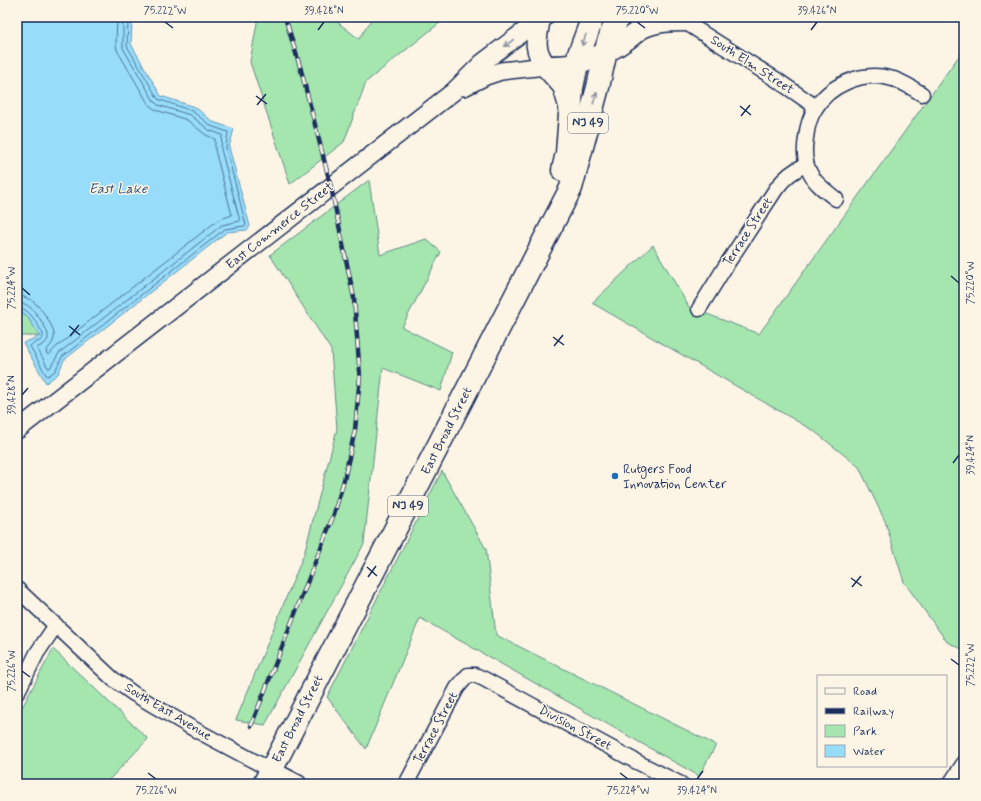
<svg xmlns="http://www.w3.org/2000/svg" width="981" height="801" font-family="Mynerve,sans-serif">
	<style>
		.green { fill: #a5e6af; stroke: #608a86 }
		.water { fill: #97dcf9; stroke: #6597bb }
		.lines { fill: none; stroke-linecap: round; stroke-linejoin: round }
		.shore { stroke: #4d749c; stroke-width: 1 }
		.minor-casing { stroke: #1b2f5e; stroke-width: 17 }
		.tertiary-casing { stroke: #1b2f5e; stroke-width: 20 }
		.secondary-casing { stroke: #1b2f5e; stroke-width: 23 }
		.trunk-casing { stroke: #1b2f5e; stroke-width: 25 }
		.minor { stroke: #fcf5e5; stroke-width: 14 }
		.tertiary { stroke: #fcf5e5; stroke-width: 17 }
		.secondary { stroke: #fcf5e5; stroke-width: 20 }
		.trunk { stroke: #fcf5e5; stroke-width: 22 }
		.rail-casing { stroke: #1b2f5e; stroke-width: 4.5 }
		.rail { stroke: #fcf5e5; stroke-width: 3; stroke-dasharray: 9; stroke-linecap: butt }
		.oneway { stroke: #8c92a2 }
		.ticks { fill: none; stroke: #1b2f5e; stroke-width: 1.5 }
		.poi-dot { fill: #1f6fb2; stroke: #fcf5e5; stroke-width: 1.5 }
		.labels { text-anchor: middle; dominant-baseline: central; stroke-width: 3; stroke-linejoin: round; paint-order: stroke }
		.shield { fill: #fcf5e5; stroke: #5e6a86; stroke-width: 1 }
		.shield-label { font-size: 12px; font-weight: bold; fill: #1b2f5e }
		.street-label { font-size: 13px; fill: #1b2f5e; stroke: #fcf5e5 }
		.poi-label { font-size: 13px; fill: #1b2f5e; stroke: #fcf5e5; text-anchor: start }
		.water-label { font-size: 14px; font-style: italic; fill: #34527d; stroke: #fcf5e5 }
		.neatline { fill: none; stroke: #1b2f5e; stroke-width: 1.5 }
		.ticks-label { font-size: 10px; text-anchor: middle; fill: #1b2f5e }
	</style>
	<rect width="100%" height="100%" fill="#fcf5e5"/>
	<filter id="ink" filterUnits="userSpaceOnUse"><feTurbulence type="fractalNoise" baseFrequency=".025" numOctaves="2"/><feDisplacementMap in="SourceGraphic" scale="8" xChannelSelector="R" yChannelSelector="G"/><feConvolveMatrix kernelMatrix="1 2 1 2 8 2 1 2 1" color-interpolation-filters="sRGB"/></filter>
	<g filter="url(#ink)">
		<g class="green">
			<polygon points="258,17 331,17 359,39 373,17 447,17 366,82 344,142 290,184 250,62"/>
			<polygon points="964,49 964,650 947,642 904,582 885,521 859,467 814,431 592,303 653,245 689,307 759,334"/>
			<polygon points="369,180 380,255 426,239 441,252 402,327 452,352 441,391 383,368 364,544 265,725 236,720 304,554 337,429 331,350 270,255"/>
			<polygon points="17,310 26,315 40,336 17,336"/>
			<polygon points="442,471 486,549 496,635 716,745 699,776 420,618 366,749 327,697"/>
			<polygon points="53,649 148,739 105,784 17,784 17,717"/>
		</g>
		<polygon class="water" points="17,17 135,17 132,22 131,44 161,96 195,107 213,122 234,129 229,147 250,226 247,230 227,232 64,360 58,374 46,383 23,343 40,336 26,315 17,310"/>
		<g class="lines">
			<g class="shore">
				<path d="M17,295C24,296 32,300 37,305C43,311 56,329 54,338C53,344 49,347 46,351L47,354L49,355L55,348L218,220L232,215L215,150V139L206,135L187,120L156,110L149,105L117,50L116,44L117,17"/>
				<path d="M17,302C22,302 27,305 31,308C36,312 50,332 48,338C47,344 41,345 37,348L48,368H50L59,353L222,225L240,221L221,149L222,135L209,130L190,115L158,105L154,101L123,48V22L124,17"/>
				<path d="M17,307C30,308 37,324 43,334C44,343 34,341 30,346L46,375L48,376L55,371L62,357L225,229L244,226L246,225L226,148L228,132L211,126L192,111L158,99L127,46L128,22L130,17"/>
			</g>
			<g class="minor-casing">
				<g id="minor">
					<polyline points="681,17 688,24 777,80 816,107"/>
					<path d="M639,33C655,24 670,24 688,24"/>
					<path d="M836,199C827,192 815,184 810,173C804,162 804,150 806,138C807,128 810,117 815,109C829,85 862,71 889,78C901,80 912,88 922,94"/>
					<path d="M699,309L725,267L776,189C784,178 793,170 806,165"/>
					<polyline points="17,589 113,679 134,694 192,728 271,770"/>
					<polyline points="17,693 37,653 56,625"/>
					<polyline points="406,784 457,688 468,675 475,675 484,679 637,762 681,784"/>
					<polyline points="950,784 964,763"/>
				</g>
			</g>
			<g class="tertiary-casing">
				<g id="tertiary">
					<polyline points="464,87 486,76 501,71 546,66"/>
					<polyline points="17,430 453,92 482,63 540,19"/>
					<polyline points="271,770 298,784"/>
				</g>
			</g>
			<g class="secondary-casing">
				<path id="secondary" d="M543,17L540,19C536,40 533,49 546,66C557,66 568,66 578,63C604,56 634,39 651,17"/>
			</g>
			<g class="trunk-casing">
				<g id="trunk">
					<polyline points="546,66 564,86 570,106"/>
					<polyline points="563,170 567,153 572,88 579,54 593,17"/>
					<polyline points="264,784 571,188 598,87 608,42 618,17"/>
				</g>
			</g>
			<use href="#minor" class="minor"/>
			<use href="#tertiary" class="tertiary"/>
			<use href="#secondary" class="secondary"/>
			<use href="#trunk" class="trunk"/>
			<g class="rail-casing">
				<g id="rail">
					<polyline points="959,17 964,21"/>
					<polyline points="251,726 334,514 344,480 355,430 360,376 354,298 331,187 301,70 285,17"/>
				</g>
			</g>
			<use href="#rail" class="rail"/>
		</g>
		<defs><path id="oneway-shaft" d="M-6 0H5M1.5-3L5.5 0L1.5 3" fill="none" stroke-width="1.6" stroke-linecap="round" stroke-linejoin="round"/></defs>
		<g class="oneway">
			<use href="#oneway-shaft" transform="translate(584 40) rotate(109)"/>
			<use href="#oneway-shaft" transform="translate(509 43) rotate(143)"/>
			<use href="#oneway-shaft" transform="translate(595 98) rotate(-73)"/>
		</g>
	</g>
	<path class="ticks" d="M165,22L173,28M637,22L645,28M318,30L324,22M811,30L817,22M256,96L267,104M257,105L266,94M740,106L751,115M741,116L750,105M951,276L959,283M22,288L30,295M69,326L80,335M70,336L79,325M553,337L564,345M554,346L563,335M22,395L28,388M953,463L959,455M367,567L377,576M368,577L376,566M851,578L862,586M852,587L861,576M951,659L959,665M22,671L30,677M148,773L156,779M620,773L628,779M697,779L703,771"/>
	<circle class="poi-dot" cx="615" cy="476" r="4"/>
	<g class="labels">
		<g class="shield">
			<rect x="568" y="113" width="40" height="20" rx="3"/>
			<rect x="388" y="496" width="40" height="20" rx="3"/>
		</g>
		<g class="shield-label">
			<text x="588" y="123">NJ 49</text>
			<text x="408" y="506">NJ 49</text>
		</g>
		<g class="street-label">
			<text transform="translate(752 65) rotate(33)">South Elm Street</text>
			<text transform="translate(280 226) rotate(-38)">East Commerce Street</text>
			<text transform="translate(748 232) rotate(-57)">Terrace Street</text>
			<text transform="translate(447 431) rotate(-63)">East Broad Street</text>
			<text transform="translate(168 712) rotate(31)">South East Avenue</text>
			<text transform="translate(298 719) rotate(-63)">East Broad Street</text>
			<text transform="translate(436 728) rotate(-62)">Terrace Street</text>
			<text transform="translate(575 728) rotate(28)">Division Street</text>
		</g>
		<g class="poi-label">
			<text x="623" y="469">Rutgers Food<tspan x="623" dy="15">Innovation Center</tspan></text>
		</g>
		<g class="water-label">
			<text x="118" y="189">East Lake</text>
		</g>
	</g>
	<rect width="981" height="801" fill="none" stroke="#fcf5e5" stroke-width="44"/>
	<rect x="817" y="675" width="130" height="92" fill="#fcf5e5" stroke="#a2a6af"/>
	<rect x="825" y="688" width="20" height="6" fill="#fcf5e5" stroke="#a2a6af"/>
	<text x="853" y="695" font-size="12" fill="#1b2f5e">Road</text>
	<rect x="825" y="708" width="20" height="6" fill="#1b2f5e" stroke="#a2a6af"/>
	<text x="853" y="715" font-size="12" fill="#1b2f5e">Railway</text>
	<rect x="825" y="725" width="20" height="12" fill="#a5e6af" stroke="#a2a6af"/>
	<text x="853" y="735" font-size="12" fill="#1b2f5e">Park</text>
	<rect x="825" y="745" width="20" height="12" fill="#97dcf9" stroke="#a2a6af"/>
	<text x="853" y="755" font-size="12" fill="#1b2f5e">Water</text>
	<rect x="22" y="22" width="937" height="757" class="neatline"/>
	<g class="ticks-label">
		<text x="165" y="14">75.222°W</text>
		<text x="324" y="14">39.428°N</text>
		<text x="637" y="14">75.220°W</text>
		<text x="817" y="14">39.426°N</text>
		<text transform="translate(970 283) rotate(-90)" y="4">75.220°W</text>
		<text transform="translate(11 288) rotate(-90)" y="4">75.224°W</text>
		<text transform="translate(11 395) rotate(-90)" y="4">39.428°N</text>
		<text transform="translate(970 455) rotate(-90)" y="4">39.424°N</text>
		<text transform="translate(970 665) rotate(-90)" y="4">75.222°W</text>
		<text transform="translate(11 671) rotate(-90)" y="4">75.226°W</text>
		<text x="156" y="794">75.226°W</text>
		<text x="628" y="794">75.224°W</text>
		<text x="697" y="794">39.424°N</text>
	</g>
</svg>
